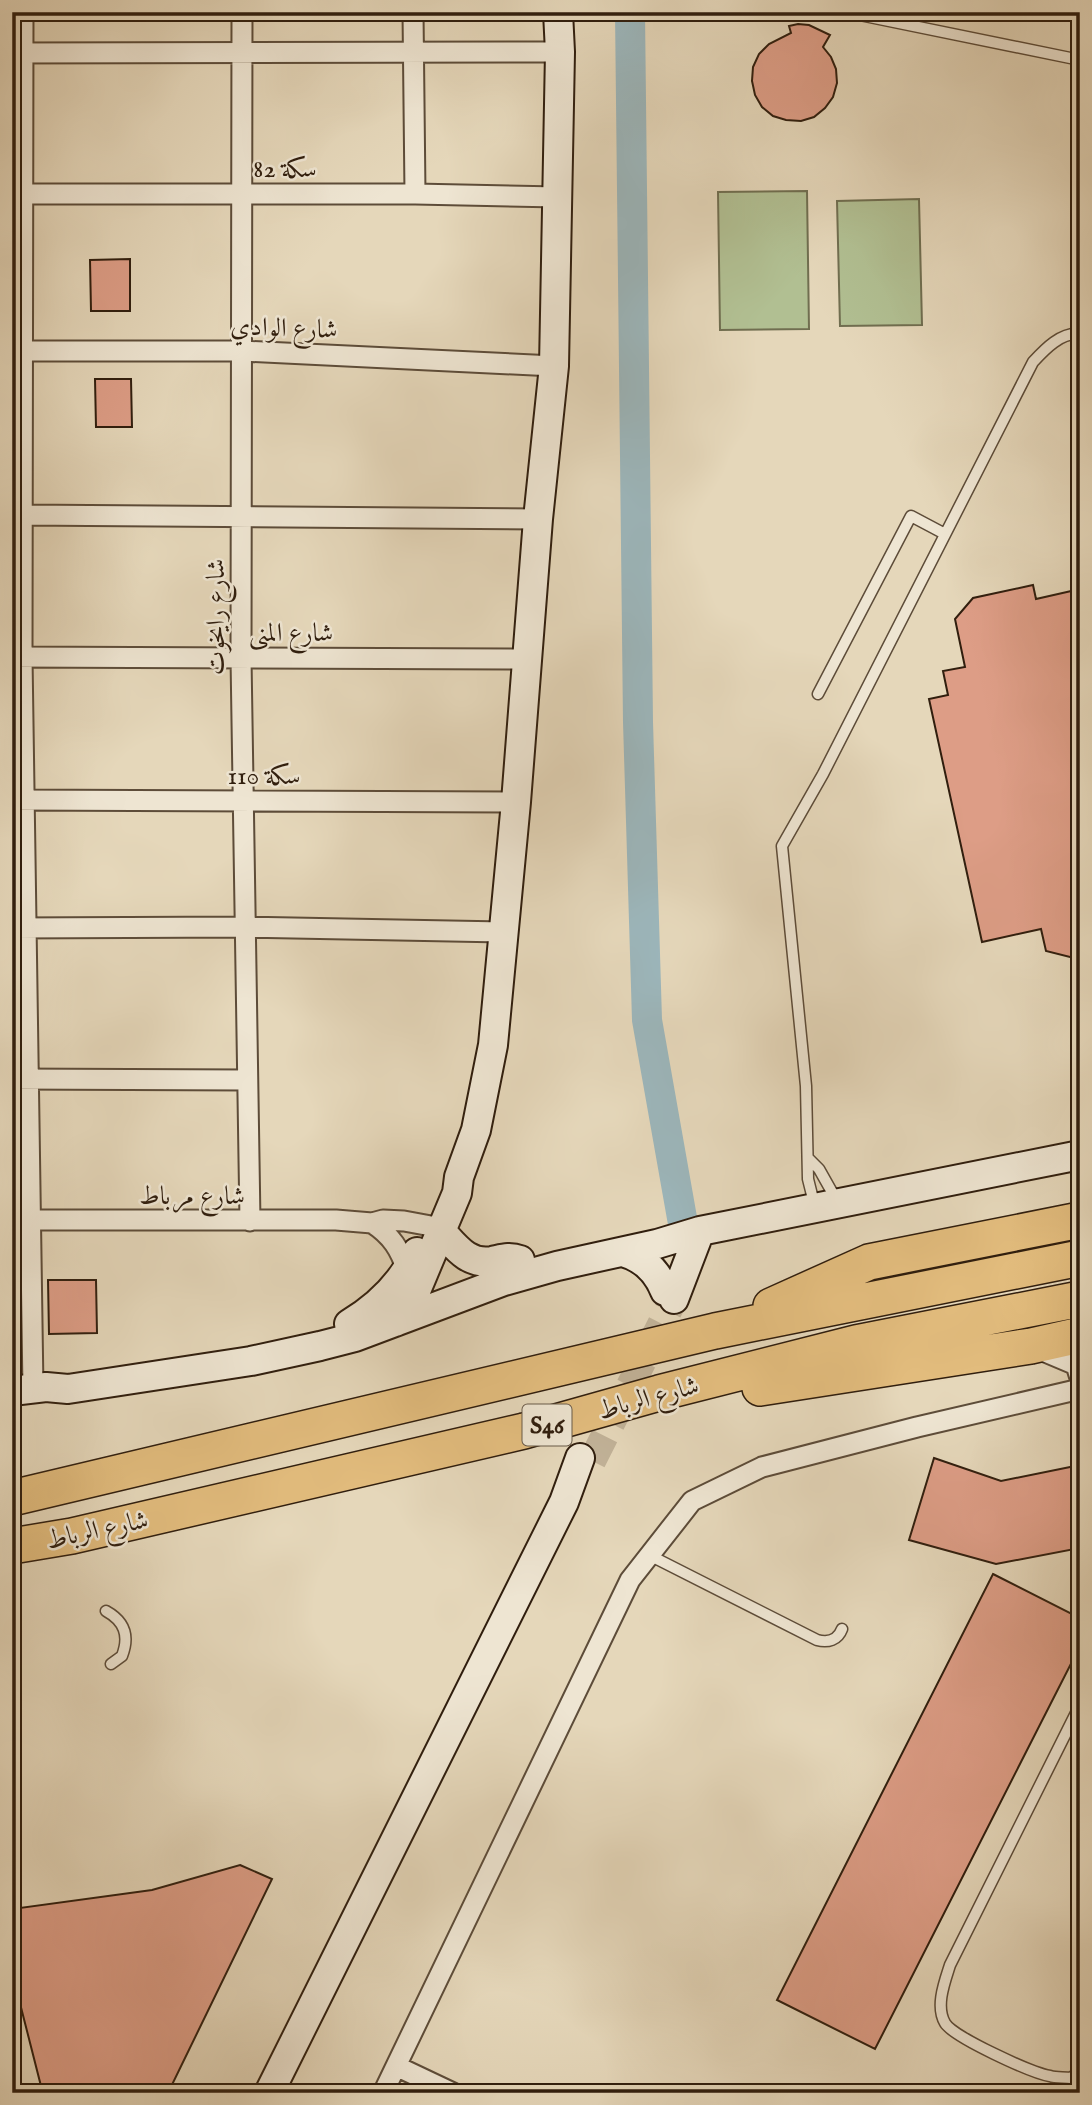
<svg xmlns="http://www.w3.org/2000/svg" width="1092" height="2105" font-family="'IM FELL English',Amiri,serif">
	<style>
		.green { fill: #b1bf92; stroke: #706e50; stroke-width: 2 }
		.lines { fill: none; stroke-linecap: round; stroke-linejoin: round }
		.river { stroke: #9cb6bb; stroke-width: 30 }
		.building { fill: #dd9d86; stroke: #301e0e; stroke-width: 2 }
		.secondary-tunnel { stroke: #c1b298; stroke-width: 28; stroke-dasharray: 28 14; stroke-linecap: butt }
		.lane-casing { stroke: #5d4c39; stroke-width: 13 }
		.street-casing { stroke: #5d4c39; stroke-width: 23 }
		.secondary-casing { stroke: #301e0e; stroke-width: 32 }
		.highway-casing { stroke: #301e0e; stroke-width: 38 }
		.lane { stroke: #eee5d2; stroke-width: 10 }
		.street { stroke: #eee5d2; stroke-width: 19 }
		.secondary { stroke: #eee5d2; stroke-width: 28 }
		.highway { stroke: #e2bc7d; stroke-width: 35 }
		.labels { text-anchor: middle; stroke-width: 5; stroke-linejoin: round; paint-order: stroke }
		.shield { fill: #eee5d2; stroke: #695a49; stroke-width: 2 }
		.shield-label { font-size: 24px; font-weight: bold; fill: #301e0e }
		.street-label { font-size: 26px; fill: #301e0e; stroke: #eee5d2 }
	</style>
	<rect width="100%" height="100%" fill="#e5d7ba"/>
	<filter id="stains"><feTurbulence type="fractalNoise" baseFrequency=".00286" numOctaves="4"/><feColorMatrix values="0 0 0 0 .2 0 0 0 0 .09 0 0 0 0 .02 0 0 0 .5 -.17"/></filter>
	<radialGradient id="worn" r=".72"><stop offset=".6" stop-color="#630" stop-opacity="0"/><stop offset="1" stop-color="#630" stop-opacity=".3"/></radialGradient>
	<path class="green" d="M807,191L809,329L720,330L718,192Z
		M919,199L922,325L840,326L837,201Z"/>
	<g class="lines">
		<path class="river" d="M630,12L638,722L647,1020L685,1235"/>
	</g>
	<path class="building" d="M798,24L809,25L830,35L823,47L831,57L836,69L837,83L833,97L825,108L814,117L801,121L786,120L773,116L762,107L755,95L752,81L753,67L759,54L769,44L791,33L789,26Z
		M130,259V311H91L90,260Z
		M95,379H131L132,427H96Z
		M1033,585L1036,599L1080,589V955L1070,957L1046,951L1041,929L982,942L929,699L948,695L943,671L965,667L955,619L973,598Z
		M48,1280H96L97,1333L49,1334Z
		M934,1458L1001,1481L1080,1465V1548L996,1564L909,1540Z
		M993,1574L1080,1618V1646L875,2049L777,2000Z
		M240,1865L272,1879L168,2093H45L41,2086L12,1972V1909L152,1890Z"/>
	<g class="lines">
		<path class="secondary-tunnel" d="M592,1461L674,1299"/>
		<g class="lane-casing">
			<path id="lane" d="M845,12L1080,60
				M818,694L911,516L945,534
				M808,1158L819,1169L837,1201
				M815,1207L808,1179L806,1086L782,846L823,774L1033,362C1045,349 1061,332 1080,334
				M649,1555L817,1640C828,1643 838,1640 842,1629
				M106,1611C124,1621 130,1635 122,1656L111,1664
				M1080,1705L950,1965C945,1981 935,2006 945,2023C953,2037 1032,2073 1050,2076C1056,2078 1064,2077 1071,2078L1080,2071
				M12,2089L14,2093"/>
		</g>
		<g class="street-casing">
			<path id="street" d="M23,12L22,657L33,1389
				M242,12L241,658L250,1221
				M413,12L415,194
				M13,53L560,52
				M13,194H415L558,197
				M12,351H242L554,366
				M22,515L538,519
				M12,657L527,659
				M13,800L516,802
				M12,928L245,927L503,932
				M12,1079L246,1080
				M12,1220H336L372,1223L383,1220L404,1221L431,1226L441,1231
				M372,1223C391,1235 401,1250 407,1272
				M1038,1349L1076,1365L1080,1378
				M396,2066L453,2093
				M383,2093L630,1580L692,1501L762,1467L917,1427L1080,1389"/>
		</g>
		<g class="secondary-casing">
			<path id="secondary" d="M441,1231C456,1247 468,1265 492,1261C502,1259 509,1256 520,1260
				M623,1252C644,1258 657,1271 665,1291
				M674,1299L700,1231
				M395,1322L413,1298L457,1193L459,1177L476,1130L493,1045L516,802L538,519L554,366L560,52L558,12
				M349,1324C379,1306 402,1283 417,1252
				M12,1391L46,1387L68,1389L251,1361L320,1346L355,1337L504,1281L557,1266L657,1244L700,1231L1080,1155
				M269,2093L564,1502L580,1458"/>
		</g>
		<g class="highway-casing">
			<path id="highway" d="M771,1306L869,1262L1080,1220
				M760,1388L1031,1346L1080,1335
				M12,1498L715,1331L1080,1258
				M12,1546L72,1536L524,1431L659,1393L856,1343L1080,1299"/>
		</g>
		<use href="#lane" class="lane"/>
		<use href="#street" class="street"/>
		<use href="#secondary" class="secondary"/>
		<use href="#highway" class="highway"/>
	</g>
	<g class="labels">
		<rect class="shield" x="522.5" y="1404.5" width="49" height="41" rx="5"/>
		<g class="shield-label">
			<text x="547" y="1433">S46</text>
		</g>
		<g class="street-label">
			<text x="285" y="177">سكة 82</text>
			<text transform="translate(284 327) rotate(2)" y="9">شارع الوادي</text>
			<text transform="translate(215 617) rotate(-90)" y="9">شارع رايخوت</text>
			<text x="291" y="641">شارع المنى</text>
			<text x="264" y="784">سكة 110</text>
			<text x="192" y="1204">شارع مرباط</text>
			<text transform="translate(648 1397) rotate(-15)" y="9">شارع الرباط</text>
			<text transform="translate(97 1529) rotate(-12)" y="9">شارع الرباط</text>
		</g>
	</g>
	<rect width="1092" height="2105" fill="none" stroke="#e5d7ba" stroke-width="42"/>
	<rect x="14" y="14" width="1064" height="2077" fill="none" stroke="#301e0e" stroke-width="3.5"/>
	<rect x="21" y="21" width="1050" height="2063" fill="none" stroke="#301e0e" stroke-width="2"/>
	<rect width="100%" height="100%" filter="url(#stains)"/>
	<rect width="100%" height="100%" fill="url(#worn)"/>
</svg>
